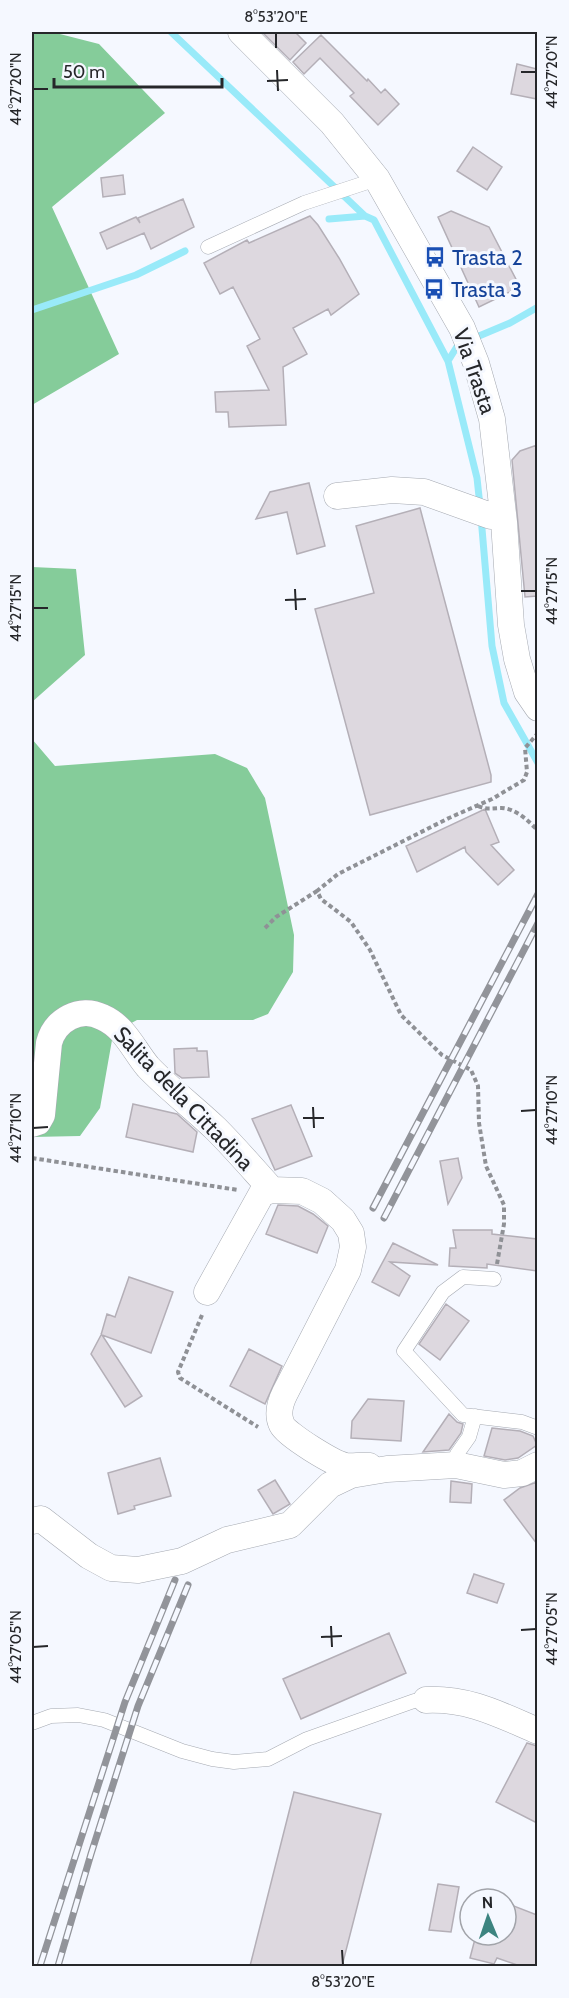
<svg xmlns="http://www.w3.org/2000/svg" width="569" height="1998" font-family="Cabin,sans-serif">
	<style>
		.forest { fill: #85cc9a }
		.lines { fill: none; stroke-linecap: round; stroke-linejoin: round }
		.stream { stroke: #99eaf9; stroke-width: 7 }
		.building { fill: #ddd8df; stroke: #b4afb7; stroke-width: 1.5 }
		.service-casing { stroke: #a5a9b1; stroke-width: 15 }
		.minor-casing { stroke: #a5a9b1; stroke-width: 27 }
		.path { stroke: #8f9196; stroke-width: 4; stroke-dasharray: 4.5 3; stroke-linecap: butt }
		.service { stroke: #fff; stroke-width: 14 }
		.minor { stroke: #fff; stroke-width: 26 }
		.rail-casing { stroke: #92949a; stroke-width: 7 }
		.rail { stroke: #f5f8ff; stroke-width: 4.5; stroke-dasharray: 14; stroke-linecap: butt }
		.ticks { fill: none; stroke: #26272a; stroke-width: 2 }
		.labels { text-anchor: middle; stroke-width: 6; stroke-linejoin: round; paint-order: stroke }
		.transit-label { font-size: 22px; fill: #164399; stroke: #f5f8ff; text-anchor: start }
		.street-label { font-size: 22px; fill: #26272a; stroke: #f5f8ff }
		.neatline { fill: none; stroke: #26272a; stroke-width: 2 }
		.ticks-label { font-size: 15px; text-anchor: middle; fill: #26272a }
	</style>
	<rect width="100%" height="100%" fill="#f5f8ff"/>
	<path class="forest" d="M32,32H52L99,44L165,113L52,207L119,354L32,405Z
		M32,567L76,569L85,655L32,702Z
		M32,739L55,766L215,754L247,768L265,798L294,935L293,972L268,1014L253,1020H137L124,1027L112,1040L100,1108L80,1136L32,1137Z"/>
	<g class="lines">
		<path class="stream" d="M171,32L365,216L374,220L448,361L477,478L480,506
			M329,219L365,216
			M32,310L136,275L185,251
			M479,336L510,323L538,307
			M448,361L458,345
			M481,517L492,646L504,703L538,763"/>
	</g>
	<path class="building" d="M262,32H295L306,43L290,60Z
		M321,35L367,81L368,79L381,93L385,89L399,104L378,125L350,96L354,93L320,58L304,74L293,62Z
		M517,64L537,69V99L511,94Z
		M473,147L502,167L487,190L457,171Z
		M123,175L125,194L103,197L101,178Z
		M183,199L194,227L151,249L144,233L107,249L100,233L136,217L140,223L138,218Z
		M451,211L489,227L520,287L479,307L438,217Z
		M310,216L318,225L339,258L359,294L331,315L328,309L293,328L307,354L283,367L286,425L229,427L228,412H216L215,392L269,390L247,346L260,339L233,287L220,294L204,263L247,240L249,243Z
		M537,445V596L525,597L512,460L520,451Z
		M309,483L325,546L297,554L287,512L256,519L270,492Z
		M420,508L491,775V782L370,815L315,609L374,593L356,526Z
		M485,809L499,842L491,845L514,870L498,885L466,852L465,847L417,872L406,846Z
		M197,1048V1051H207L209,1077L182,1078L175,1073L174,1049Z
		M133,1104L177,1114L197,1132L193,1152L126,1137Z
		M291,1105L312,1156L275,1170L252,1119Z
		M458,1158L462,1178L448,1204L440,1161Z
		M278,1205L298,1206L313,1214L328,1226L317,1253L266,1234Z
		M453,1230H492V1234L537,1239V1271L487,1264V1268L449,1266L450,1248H456Z
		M393,1243L438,1265L390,1262L410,1276L399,1296L372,1282Z
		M129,1277L173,1292L151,1353L102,1335L142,1396L125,1407L91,1354L101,1335L107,1314L115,1317Z
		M446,1304L469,1321L440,1360L419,1344Z
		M249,1349L282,1366L265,1404L230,1386Z
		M368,1399L404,1401L401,1441L351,1438L352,1421Z
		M449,1414L457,1422L463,1424L461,1433L449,1450L423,1452Z
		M492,1428L520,1431L533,1436L537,1445L518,1458L505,1460L484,1456Z
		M160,1458L171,1496L134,1506L135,1509L118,1514L108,1473Z
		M275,1480L290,1504L273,1514L258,1490Z
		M451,1481L472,1484L471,1503L450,1502Z
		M537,1482V1544L504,1500L520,1488Z
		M474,1574L504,1584L497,1603L467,1593Z
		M389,1633L406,1673L301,1719L283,1679Z
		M527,1743L537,1746V1823L496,1802Z
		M294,1792L381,1814L342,1966H250Z
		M438,1884L459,1887L451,1932L429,1930Z
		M506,1903L537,1915V1966H520L497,1958L494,1964L470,1958L476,1935H506Z"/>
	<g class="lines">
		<g class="service-casing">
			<path id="service" d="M208,247L304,203L377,179
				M494,1279L463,1277L443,1292L404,1351L463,1415L522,1422L538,1428
				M456,1465L457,1454L469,1437L475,1416
				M32,1723L51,1716L78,1715L104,1720L182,1751L212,1759L234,1762L268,1759L307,1739L414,1701L426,1700"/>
		</g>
		<g class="minor-casing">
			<path id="minor" d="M241,32L332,123L377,179L462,328L476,363L492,419L504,522L511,625L517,659L527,692L538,708
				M337,496L392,490L424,492L491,516
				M32,1124L38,1122L42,1115L49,1043C55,1020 80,1006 102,1017C125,1027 133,1049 148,1067C169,1089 194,1108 216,1129C235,1148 253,1169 272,1190
				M207,1292L262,1193L272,1190L302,1191L322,1201L343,1220L351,1233L353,1247L348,1270L285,1393C280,1403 277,1415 282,1425C287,1435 334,1464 346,1466C353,1467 361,1465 369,1466
				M32,1521L41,1519L89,1556L111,1568L138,1570L182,1561L227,1540L290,1525L330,1485L351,1475L387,1469L456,1465L504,1475L522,1473L538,1465
				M426,1700C469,1698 500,1715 538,1731"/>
		</g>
		<path class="path" d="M478,806C486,810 493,808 501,808C515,808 529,821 538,831
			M265,928L276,917L317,891
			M32,1158L238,1190
			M497,1264L504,1224V1205L486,1166L479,1123L478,1086L471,1070L442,1055L401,1015L370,950L351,922L321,899L317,891L338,874L449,818L492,799L524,780L527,772L525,748L538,733
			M202,1315L178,1372L180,1378L258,1427"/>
		<use href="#service" class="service"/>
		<use href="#minor" class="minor"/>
		<g class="rail-casing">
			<path id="rail" d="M373,1208L538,894
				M384,1218L538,923
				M40,1966L125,1702L175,1580
				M58,1966L91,1854L138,1706L188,1585"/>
		</g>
		<use href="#rail" class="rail"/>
	</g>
	<path class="ticks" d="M276,33V48M277,70L278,91M521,72H536M267,81L288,80M33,89H48M295,589L296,610M521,591H536M285,600L306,599M33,608H48M313,1107L314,1128M521,1111L536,1110M303,1118H324M33,1128L48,1127M331,1626L332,1647M521,1630L536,1629M321,1637L342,1636M33,1647L48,1646M342,1950L343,1965"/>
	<defs>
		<g id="bus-bare" transform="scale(1.62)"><path d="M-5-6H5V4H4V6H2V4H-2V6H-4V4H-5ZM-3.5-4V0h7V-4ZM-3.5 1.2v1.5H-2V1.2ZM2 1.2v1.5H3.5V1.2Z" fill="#1a4fb4" stroke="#f5f8ff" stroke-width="2.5" paint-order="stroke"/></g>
	</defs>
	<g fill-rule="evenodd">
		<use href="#bus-bare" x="435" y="257"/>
		<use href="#bus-bare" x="434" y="289"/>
	</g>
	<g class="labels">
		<g class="transit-label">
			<text x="452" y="265">Trasta 2</text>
			<text x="451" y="297">Trasta 3</text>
		</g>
		<g class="street-label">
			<text transform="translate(475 371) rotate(71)" y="8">Via Trasta</text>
			<text transform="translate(184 1098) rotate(46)" y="8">Salita della Cittadina</text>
		</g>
	</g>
	<rect width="569" height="1998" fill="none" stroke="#f5f8ff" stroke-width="66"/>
	<g transform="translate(488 1917) rotate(358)"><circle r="28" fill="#f5f8ff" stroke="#a2a4aa" stroke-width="1.5"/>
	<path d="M0-4.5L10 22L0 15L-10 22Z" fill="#3d8480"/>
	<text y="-9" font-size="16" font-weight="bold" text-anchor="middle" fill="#26272a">N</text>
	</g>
	<path d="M54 78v9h168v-9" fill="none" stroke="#26272a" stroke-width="3"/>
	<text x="63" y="78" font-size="18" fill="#26272a" stroke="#f5f8ff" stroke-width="4.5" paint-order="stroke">50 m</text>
	<rect x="33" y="33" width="503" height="1932" class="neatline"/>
	<g class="ticks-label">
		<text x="276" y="22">8°53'20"E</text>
		<text transform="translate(552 72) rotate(-90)" y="5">44°27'20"N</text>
		<text transform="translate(16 89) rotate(-90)" y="5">44°27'20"N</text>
		<text transform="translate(552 591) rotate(-90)" y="5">44°27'15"N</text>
		<text transform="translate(16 608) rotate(-90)" y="5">44°27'15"N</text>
		<text transform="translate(552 1110) rotate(-90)" y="5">44°27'10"N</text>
		<text transform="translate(16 1128) rotate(-90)" y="5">44°27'10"N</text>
		<text transform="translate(552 1629) rotate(-90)" y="5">44°27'05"N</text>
		<text transform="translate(16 1647) rotate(-90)" y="5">44°27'05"N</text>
		<text x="343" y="1987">8°53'20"E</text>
	</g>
</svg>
